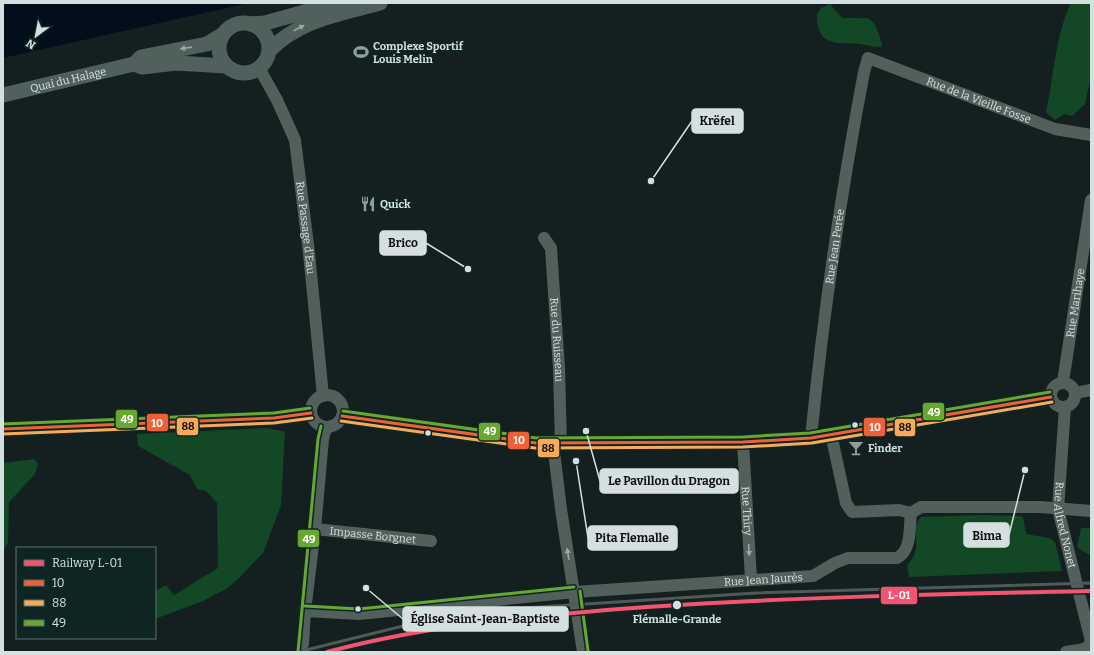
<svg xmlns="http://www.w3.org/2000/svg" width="1094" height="655" font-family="Bitter,serif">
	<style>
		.green { fill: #124825 }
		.water { fill: #020f1b }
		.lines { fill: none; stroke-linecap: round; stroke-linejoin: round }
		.minor { stroke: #52605c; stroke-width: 12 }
		.major { stroke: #50605c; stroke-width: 15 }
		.rail { stroke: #4f5957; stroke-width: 3 }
		.bus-1-casing { stroke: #0f2524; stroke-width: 6 }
		.bus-2-casing { stroke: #0f2524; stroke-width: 6 }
		.bus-3-casing { stroke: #0f2524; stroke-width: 6 }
		.bus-1 { stroke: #ef6038; stroke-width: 3 }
		.bus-2 { stroke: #f7ab59; stroke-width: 3 }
		.bus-3 { stroke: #69a82f; stroke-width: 3 }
		.rail-1-casing { stroke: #0f2524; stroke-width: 7 }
		.rail-1 { stroke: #f65372; stroke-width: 4 }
		.oneway { fill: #98a6a4 }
		.oneway2 { fill: #99a6a4 }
		.bus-dot { fill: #d3e0df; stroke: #0f2524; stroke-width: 1.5 }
		.labels { text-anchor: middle; stroke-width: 3; stroke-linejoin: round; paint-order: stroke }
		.poi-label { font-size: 11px; font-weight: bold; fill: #d3e0df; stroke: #0f2524; text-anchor: start }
		.street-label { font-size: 11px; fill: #d3e0df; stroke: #0f2524 }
		.stop-label { font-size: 11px; font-weight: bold; fill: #d3e0df; stroke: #0f2524 }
		.leader { fill: none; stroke: #d3e0df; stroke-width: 1.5 }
		.callout-dot { fill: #d3e0df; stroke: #0f2524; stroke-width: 1.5 }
		.callout { fill: #d3e0df; stroke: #d3e0df; stroke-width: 1.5 }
		.callout-label { font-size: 12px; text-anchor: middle; font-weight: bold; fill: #111 }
		.line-badge { stroke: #0f2524; stroke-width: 1.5 }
		.badge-label { font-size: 11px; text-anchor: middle; font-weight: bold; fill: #fff }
		.pale-badge-label { font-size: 11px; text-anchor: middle; font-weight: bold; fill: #111 }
	</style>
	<rect width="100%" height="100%" fill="#142020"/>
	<path class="green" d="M1071,3H1091V76L1085,104L1072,116L1064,114L1055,120L1046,112C1054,76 1055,37 1071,3Z
		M830,4L842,18C872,19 872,12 882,44L881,47C873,47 867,45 859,44C835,43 816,46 817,14L821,8Z
		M267,428L285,432L281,505L263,553L237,580L226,589L203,601L155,619V591L166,585L174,595L218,568L217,503L206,491L197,489L190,475L138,446L137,434Z
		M34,459L38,464L35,474L9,502L8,543L3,551V463Z
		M982,515L1020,516L1023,517L1026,534L1049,538L1055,542L1062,571L909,577L907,565C926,547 908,531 921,517Z
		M1081,528H1091V556L1077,547Z"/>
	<path class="water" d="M3,3H249L3,58Z"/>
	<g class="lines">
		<g class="minor">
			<path id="s1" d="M259,68L277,100L295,140L309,253L323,396"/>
			<path id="s2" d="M544,238L551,248L559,368L561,444"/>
			<path id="s3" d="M1063,382L1091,200"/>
			<circle cx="1063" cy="395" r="12"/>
			<path d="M1075,393L1091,390"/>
			<circle cx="327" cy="411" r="16"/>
			<path id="s4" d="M1065,407L1058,509L1091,641"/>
			<path d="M342,416L426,429L536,443L743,442L811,438L1051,397"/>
			<path d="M3,429L274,418L311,413"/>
			<path d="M831,434L846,503L852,512L899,510L911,513"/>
			<path id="s5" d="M811,438C823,315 841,193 864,72L868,58L1055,129L1091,135"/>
			<path id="s6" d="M743,442L751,579"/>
			<path d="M553,444L561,509L583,652"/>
			<path id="s7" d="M315,529L431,541"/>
			<path id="s8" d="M305,611L359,614L575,592L813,576L835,563L848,558H897C912,550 909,528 911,513L921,507H1040L1091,511"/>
			<path d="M303,644L305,611L315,529L323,439L326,427"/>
			<path d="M1066,652L1085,649L1091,643"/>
		</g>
		<g class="major">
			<circle cx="244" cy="48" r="25"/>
			<path d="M251,24L265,23L337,3"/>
			<path d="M269,51C298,20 340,14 380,3"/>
			<path d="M134,64L142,67L176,63L226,66"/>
			<path id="s9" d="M3,95L134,64L141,57L207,44L222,35"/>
		</g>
		<path class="rail" d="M298,652L407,625L524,608L756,593L1091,583"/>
		<g class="bus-1-casing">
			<path id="bus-1" d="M342,416L536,443L743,442L811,438L1051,397
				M3,429L274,418L311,413"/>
		</g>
		<g class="bus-2-casing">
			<path id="bus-2" d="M341,421L535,448L743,447L812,443L1052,402
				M3,434L274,423L312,418"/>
		</g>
		<g class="bus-3-casing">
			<path id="bus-3" d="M343,411L536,438L743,437L810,433L1050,392
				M3,424L274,413L310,408
				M580,591L588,651
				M305,606L359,609L574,587
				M298,652L318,439L321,426"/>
		</g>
		<use href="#bus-1" class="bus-1"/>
		<use href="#bus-2" class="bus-2"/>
		<use href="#bus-3" class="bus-3"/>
		<g class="rail-1-casing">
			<path id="rail-1" d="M327,652C432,624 539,615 647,607C795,597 943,594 1091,591"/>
		</g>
		<use href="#rail-1" class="rail-1"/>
	</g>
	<defs><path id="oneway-solid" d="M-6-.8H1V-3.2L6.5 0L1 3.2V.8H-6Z"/></defs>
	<g class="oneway">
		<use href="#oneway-solid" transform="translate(299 28) rotate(-28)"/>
		<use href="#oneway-solid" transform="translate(186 48) rotate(172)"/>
	</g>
	<g class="oneway2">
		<use href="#oneway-solid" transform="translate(749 550) rotate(87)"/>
		<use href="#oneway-solid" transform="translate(568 554) rotate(-100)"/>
	</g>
	<defs>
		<g id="stadium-bare" transform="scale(1.2)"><path d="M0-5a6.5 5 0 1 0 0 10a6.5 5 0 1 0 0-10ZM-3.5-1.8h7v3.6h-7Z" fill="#909d9c" stroke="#0f2524" stroke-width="2.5" paint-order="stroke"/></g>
		<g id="restaurant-bare" transform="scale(1.2)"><path d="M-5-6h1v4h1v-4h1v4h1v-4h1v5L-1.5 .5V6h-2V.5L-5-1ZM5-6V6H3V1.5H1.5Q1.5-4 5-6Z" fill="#909d9c" stroke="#0f2524" stroke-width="2.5" paint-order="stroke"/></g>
		<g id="bar-bare" transform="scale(1.2)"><path d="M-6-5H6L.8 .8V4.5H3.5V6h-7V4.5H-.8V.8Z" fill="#909d9c" stroke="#0f2524" stroke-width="2.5" paint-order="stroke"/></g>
	</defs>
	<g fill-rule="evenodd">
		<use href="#stadium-bare" x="361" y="52"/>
		<use href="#restaurant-bare" x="368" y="204"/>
		<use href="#bar-bare" x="856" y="448"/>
	</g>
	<g class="bus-dot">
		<circle cx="855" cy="425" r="3.5"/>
		<circle cx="428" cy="433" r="3.5"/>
		<circle cx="677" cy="605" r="5"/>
		<circle cx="358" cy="609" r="3.5"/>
	</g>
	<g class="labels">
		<g class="poi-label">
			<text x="373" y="50">Complexe Sportif<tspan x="373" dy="13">Louis Melin</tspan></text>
			<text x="380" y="208">Quick</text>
			<text x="868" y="452">Finder</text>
		</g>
		<g class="street-label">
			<text dy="4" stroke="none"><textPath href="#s9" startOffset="67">Quai du Halage</textPath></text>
			<text dy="4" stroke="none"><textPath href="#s5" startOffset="503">Rue de la Vieille Fosse</textPath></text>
			<text dy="4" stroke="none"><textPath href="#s1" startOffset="169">Rue Passage d'Eau</textPath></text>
			<text dy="4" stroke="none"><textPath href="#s5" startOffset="193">Rue Jean Perée</textPath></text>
			<text dy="4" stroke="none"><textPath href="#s3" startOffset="80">Rue Marihaye</textPath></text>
			<text dy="4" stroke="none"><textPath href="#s2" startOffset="104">Rue du Ruisseau</textPath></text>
			<text dy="4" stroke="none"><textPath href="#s6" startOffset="69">Rue Thiry</textPath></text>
			<text dy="4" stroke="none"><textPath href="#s4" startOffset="119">Rue Alfred Nonet</textPath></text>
			<text dy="4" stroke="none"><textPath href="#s7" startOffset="58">Impasse Borgnet</textPath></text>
			<text dy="4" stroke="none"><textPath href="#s8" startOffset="460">Rue Jean Jaurès</textPath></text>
		</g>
		<g class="stop-label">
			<text x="677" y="623">Flémalle-Grande</text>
		</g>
	</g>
	<path class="leader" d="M651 181L692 121M468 269L426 243M586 431L600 481M1025 470L1009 535M576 461L588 538M366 588L403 619"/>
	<g class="callout-dot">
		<circle cx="651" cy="181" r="4"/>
		<circle cx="468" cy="269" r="4"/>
		<circle cx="586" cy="431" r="4"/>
		<circle cx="1025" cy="470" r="4"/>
		<circle cx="576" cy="461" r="4"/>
		<circle cx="366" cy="588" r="4"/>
	</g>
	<g class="callout">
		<rect x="692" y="109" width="51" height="24" rx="4"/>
		<rect x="380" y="231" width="46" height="24" rx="4"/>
		<rect x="600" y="469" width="138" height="24" rx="4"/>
		<rect x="964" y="523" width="45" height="24" rx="4"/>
		<rect x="588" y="526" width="89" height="24" rx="4"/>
		<rect x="403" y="607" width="165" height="24" rx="4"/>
	</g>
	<g class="callout-label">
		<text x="717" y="125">Krëfel</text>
		<text x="403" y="247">Brico</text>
		<text x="669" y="485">Le Pavillon du Dragon</text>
		<text x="987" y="540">Bima</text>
		<text x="632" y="542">Pita Flemalle</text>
		<text x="485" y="623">Église Saint-Jean-Baptiste</text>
	</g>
	<g class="line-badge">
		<rect x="922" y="402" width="23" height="19" rx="4" fill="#69a82f"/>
		<rect x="115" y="409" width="23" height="20" rx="4" fill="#69a82f"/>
		<rect x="146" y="413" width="23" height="19" rx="4" fill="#ef6038"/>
		<rect x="176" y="417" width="23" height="19" rx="4" fill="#f7ab59"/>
		<rect x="863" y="417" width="23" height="20" rx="4" fill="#ef6038"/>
		<rect x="894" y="418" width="22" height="19" rx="4" fill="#f7ab59"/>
		<rect x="478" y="422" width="23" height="19" rx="4" fill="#69a82f"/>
		<rect x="507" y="431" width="23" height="19" rx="4" fill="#ef6038"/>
		<rect x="537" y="438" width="23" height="20" rx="4" fill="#f7ab59"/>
		<rect x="297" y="529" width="23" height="19" rx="4" fill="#69a82f"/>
		<rect x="880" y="586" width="38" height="19" rx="4" fill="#f65372"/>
	</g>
	<g class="badge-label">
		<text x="934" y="416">49</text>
		<text x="127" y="423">49</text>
		<text x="157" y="427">10</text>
		<text x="875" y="431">10</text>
		<text x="490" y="435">49</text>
		<text x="519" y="444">10</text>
		<text x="309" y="543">49</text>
		<text x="899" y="599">L-01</text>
	</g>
	<g class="pale-badge-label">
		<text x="188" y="430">88</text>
		<text x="905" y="431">88</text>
		<text x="548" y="452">88</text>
	</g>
	<rect width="1094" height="655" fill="none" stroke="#d3e0df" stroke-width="8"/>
	<rect x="16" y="547" width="140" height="92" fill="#0f2524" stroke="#5d706f"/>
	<rect x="24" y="560" width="20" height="6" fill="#f65372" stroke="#5d706f"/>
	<text x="52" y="567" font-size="12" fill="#d3e0df">Railway L-01</text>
	<rect x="24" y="580" width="20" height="6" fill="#ef6038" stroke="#5d706f"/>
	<text x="52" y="587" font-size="12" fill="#d3e0df">10</text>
	<rect x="24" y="600" width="20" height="6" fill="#f7ab59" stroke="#5d706f"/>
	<text x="52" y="607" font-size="12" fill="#d3e0df">88</text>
	<rect x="24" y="620" width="20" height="6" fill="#69a82f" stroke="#5d706f"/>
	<text x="52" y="627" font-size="12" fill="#d3e0df">49</text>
	<g transform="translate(36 36) rotate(212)" stroke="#0f2524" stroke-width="3" paint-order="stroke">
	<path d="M0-3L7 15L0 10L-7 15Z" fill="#d3e0df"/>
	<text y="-6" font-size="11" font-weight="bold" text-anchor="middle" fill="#d3e0df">N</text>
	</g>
</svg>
